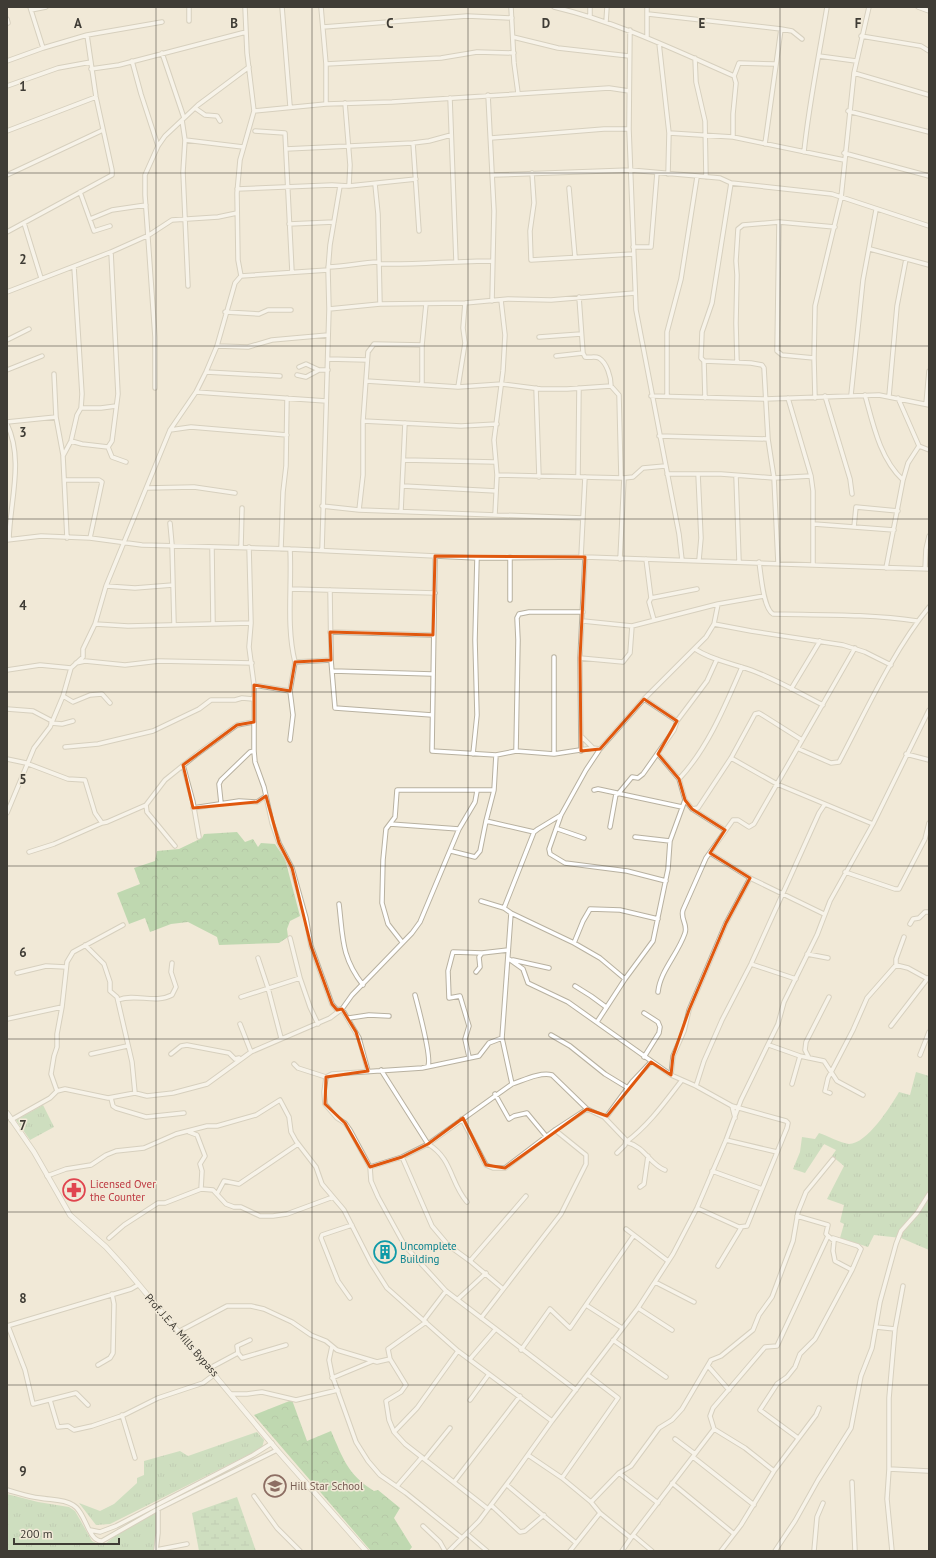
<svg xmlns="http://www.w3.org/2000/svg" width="936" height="1558" font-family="'PT Sans',sans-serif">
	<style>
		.grass { fill: url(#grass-tufts) }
		.forest { fill: url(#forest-crowns) }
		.wetland { fill: url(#wetland-marsh) }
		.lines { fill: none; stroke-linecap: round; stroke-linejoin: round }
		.minor-casing { stroke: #b8b1a0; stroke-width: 5.5 }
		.tertiary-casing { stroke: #b8b1a0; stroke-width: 6 }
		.minor { stroke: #fff; stroke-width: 3.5 }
		.tertiary { stroke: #fff; stroke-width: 4.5 }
		.marked { fill: none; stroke: #e0580e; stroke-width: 3; stroke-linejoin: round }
		.grid { fill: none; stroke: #3f3c35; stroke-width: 1; stroke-opacity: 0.55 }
		.labels { text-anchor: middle; stroke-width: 3; stroke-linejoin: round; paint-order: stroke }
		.health-label { font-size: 11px; fill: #be3a42; stroke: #f1e9d7; text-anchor: start }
		.culture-label { font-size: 11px; fill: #0d838f; stroke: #f1e9d7; text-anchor: start }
		.street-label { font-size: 11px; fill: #3f3c35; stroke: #f1e9d7 }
		.education-label { font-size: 11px; fill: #785e54; stroke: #f1e9d7; text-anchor: start }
		.grid-label { font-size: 13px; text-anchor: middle; font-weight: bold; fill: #3f3c35; stroke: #f1e9d7; stroke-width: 3; stroke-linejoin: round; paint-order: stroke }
	</style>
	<defs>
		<pattern id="grass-tufts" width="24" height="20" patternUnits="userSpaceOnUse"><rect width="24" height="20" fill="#a5d0a3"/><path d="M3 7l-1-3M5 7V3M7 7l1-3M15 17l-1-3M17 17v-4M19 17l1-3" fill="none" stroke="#88aa86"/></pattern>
		<pattern id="forest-crowns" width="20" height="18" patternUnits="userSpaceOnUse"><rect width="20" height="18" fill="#84c482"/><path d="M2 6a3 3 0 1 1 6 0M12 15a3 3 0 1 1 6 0" fill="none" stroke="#6da06b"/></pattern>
		<pattern id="wetland-marsh" width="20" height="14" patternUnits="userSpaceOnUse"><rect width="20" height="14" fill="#a5d0a3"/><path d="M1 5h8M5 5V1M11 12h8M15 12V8" fill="none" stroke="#88aa86"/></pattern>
	</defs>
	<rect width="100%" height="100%" fill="#f1e9d7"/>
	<path class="grass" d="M916,1072L929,1076V1250L901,1238L874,1235L868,1247L840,1238L844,1224L840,1222L844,1205L827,1199L844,1166L832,1156L836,1150L824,1144L805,1173L793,1169L800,1152L802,1137L815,1139L819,1133C828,1136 840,1143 849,1144C867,1144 891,1106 899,1092L910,1095Z
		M43,1105L54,1127L30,1140L16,1120Z
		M257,1432L264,1440L262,1448L110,1524L96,1525L79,1503L100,1511L114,1504L137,1483V1478L144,1475V1461L180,1451L188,1456Z
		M7,1494L38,1502L69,1507L75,1511L92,1541L98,1544L106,1543L123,1530L157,1512V1531L154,1551H7Z"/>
	<path class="forest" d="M237,832L245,842L253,839L258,847L261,843L275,844L285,859L300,916L290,921L287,929L288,937L279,943L219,945L217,937L188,922L171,924L150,932L145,918L129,924L117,893L140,884L134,868L155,861L157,851L179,849L202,838L204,834Z
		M292,1400L307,1441L331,1431C343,1458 347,1474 374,1491L378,1490L400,1508L394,1518L412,1547L409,1551H371L254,1415Z"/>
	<path class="wetland" d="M237,1497L256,1551H199L192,1513Z"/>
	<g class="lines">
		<g class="minor-casing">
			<path id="minor" d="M30,7L43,48
				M189,7V21
				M282,7L290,106
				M321,7L326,64V104
				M511,7L514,63L518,93
				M554,7C617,22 675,50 734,76
				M918,7L929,11
				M31,10L46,7
				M648,14L781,29L792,31L802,39
				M590,17V7
				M7,19L8,23
				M606,22L607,7
				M323,27L467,16L512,18
				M630,30L629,129L636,310L679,534L682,560
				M861,36L921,46L929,51
				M513,37L558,48L629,56
				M647,38V7
				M659,43L669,133L668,174
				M162,53L184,118
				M819,56L856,61
				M695,58L696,82L705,121L706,177
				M7,61L43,48L87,35L162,22
				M132,61L141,94L158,146
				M326,64L441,58L477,52L514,53
				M91,69L119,65L246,32
				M854,73L929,95
				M7,86L58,68L91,62
				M488,95L494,211L492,301
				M450,98L456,261
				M345,103L350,165L349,186
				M195,108L205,115L217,116L220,121
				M254,111L326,104L392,102L609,88L629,91
				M848,111L929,132
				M182,120L185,140
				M7,131L96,97
				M255,131L285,133L292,272
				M669,133L733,137L844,160
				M733,137V114L736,83L734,76L739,63L775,64
				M491,138L604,129H629
				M413,143L419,231
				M765,144L781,29
				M286,149L413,143L429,141L451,135
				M804,152C809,103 819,56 827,7
				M844,153L929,176
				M532,173L534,203L530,231L531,260L633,254
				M7,175L103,130
				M493,175L630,170L720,178L731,183L832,194L929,226
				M731,183L712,303L702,332L701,358L704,361L751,363L762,365L764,368L768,439L774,478L778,563
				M375,184L378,214L380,304
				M569,188L575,257
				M237,189L332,185L349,186L416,179
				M80,192L94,231L110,226
				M90,219L112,210L146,205
				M779,222L777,351L782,355L814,358L815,398
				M24,223L41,278
				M289,224L334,222
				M7,232L112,175V170L96,97L87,35
				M633,247H651L657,173
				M870,249L929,265
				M379,264C417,265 454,261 492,261
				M328,267C346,266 361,263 378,262
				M241,276L238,260L237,193L240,160L254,111L247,53L245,7
				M188,286L183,172L185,140L243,147
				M7,292L111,252L149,235L172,220L218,217L237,213
				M579,297L583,353L585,357C590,358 595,356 599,358C607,363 611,377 611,386
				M329,309L380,304L465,303L508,299L551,300L635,293
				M225,312L259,314L268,310H291
				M539,337L581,334
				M7,340L29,329
				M217,346L248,347L272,340L328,335
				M556,356L583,353
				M814,358L815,306L841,198L854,73L869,7
				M328,359L367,360
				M704,361L705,398
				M737,362L736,323L737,275L736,261L738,229L743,225L779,222L835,227
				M299,367L306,364L319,370H328
				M7,370L42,356
				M206,372L280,376
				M54,374L56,417L63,455
				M297,375L306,377L319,370
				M366,381L458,387L502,384L541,389H567L611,386L619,395L621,478
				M422,383V345L426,304
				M458,387L465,343L463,328L465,303
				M155,388V337L145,195V175L158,146L165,136L198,105L249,67
				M536,388L539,477
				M196,392L326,401
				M851,395L863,280L876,210
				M865,395C873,424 880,459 903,480L886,568
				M651,396L765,399L879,395L929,405
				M667,396V332L681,279L697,177
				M825,396L850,479L852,494
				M889,396L897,306L906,259
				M788,398L811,476L813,491V564
				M898,398L919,446
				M926,404L929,371
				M81,408H101L116,406
				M363,421L461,426L497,424
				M7,422L56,417
				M7,424C24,460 10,501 9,539
				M170,430L191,427L287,435
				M659,436L768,439
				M71,441L82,444L108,447L112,441L118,394L111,252
				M108,447L112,457L126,462
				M404,460L495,462
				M667,474H721L774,478L811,476
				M698,474L701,538L699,560
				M497,475L624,478L633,477L643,468L665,466
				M736,476L739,561
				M578,477L579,388
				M65,480H99L102,482L90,538
				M903,480L908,463L919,446L929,450
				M403,486L496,491
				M147,488L194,487L235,493
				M322,506L359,510L583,518
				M359,510L363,475V421L368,352L374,344L422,345
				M401,511L405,423
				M495,515L497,475L494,440L503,371L505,335L501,300
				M170,523L172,545L174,624
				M814,524L894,530
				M854,527L856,507L898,511
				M67,538L63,456L71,441L77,415L81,408L82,394L74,267
				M7,540L41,536L90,538L142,545L290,549L477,558L585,557L929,569
				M241,547L242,508
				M212,548L213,623
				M281,549L283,492L286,466L287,398
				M290,549C292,586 286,626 295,662
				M322,550L329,309L328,270L330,245L340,186
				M435,556L432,751L496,755L516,751L554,754L593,748L600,749
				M510,557V600
				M581,557L585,477
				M620,559L624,478
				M646,559L651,598L649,602L654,620
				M759,562C761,574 763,608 773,614C821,615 870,614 917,621
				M925,569L926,549L929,536
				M106,586L135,588L173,585
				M291,589L435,593
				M330,590L331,660L335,708L432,715
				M651,598L697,589
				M583,621L632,626L718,604L764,596
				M95,624L128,626L251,623
				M714,624L751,631L843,645L865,652L891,665
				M330,632L433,635
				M695,649C713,661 736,664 756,672C779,681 801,694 823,705
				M580,658L623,662L630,653L632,626
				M76,663L85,661L125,665L159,661L252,663
				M7,670L40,665L71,668
				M333,671L432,674
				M254,685L290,691
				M791,689L820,641
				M63,696L73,702L90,695L102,694L110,703
				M644,699L677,721
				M7,709L33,711L52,721
				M51,723L62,724L73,721
				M582,737L593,748
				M290,740L293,715L290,691L295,662L331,660
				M65,747L98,744L153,731L199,709L211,700H235L242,698L253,699
				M799,749L831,763L839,762C866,711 893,651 929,607
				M254,751L255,762L264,787L272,823L279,843L292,868L306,918L311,946L332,1004L337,1010L342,1009L359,1038L368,1071
				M516,751L518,640L517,618L519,614L529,612H583
				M581,751L580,658L585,557
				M473,754L477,715L475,640L477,558
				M554,754V657
				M658,754L679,779L685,800L692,809L725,830
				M906,754L929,760
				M731,758L777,784L873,824
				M7,759L26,763L68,779L85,780L95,813L102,823L107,822L146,805L165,780L196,755L237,725L253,722
				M183,765L193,802L199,837
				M679,779C708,748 725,706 742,667
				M594,790L598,789L682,807
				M618,794L632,777L638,778L643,774L674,730L677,721L707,681L717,659
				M221,803L219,784L221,780L250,752L254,751V685L249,647L251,623L249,547
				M146,805L147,812L175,846
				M193,808L239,801L257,802L266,796
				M692,809L698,808L731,758L755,714L759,713L764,716L802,740
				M7,813L34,748L50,727L63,696L71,668L83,657V649L95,624L106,586L170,430L196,392L206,372L217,346L235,283L241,276L328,270
				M486,821L534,832
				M390,824L459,829
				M610,827L616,794
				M558,829L584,838
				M635,837L670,841
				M451,851L475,857L480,851L486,821L494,790L496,755
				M29,852L54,844L102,823
				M710,853L750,878L824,914
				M845,872L895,889H899L925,839L929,823
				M666,881L627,871L565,863L550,854L549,849L561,815L586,770L600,749L644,699L706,637L714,624L718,604
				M481,901L504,908L511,913L574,943L600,958L625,979
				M339,904C343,937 341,957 363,985
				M504,908L534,832L538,829L561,815
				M910,924L913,919L919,918L925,912H929
				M290,938L300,978
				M402,942L388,924L382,903L383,860L386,829L395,817L397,790H494
				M574,943L583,921L590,909L620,910L658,919
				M85,945L104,964L110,982V991L117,997L132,1062L135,1093
				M807,954L828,958
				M258,958L268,988L281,1038
				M509,959L523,969L528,983L568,1002L671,1075
				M513,960L549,968
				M751,964L796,979
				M896,965V959L904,937
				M476,972L480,967L479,957L482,953L508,950
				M17,973L46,966L66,967
				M575,986L591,996L606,1007
				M658,992C660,971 678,954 685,933C688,924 680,919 683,910L706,858L733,820H738L749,827L754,824L855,648
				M415,995C418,1007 432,1057 428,1066
				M241,997L300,978L310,1007L318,1024
				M118,1000C135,993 155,1004 172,995L176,987L171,972L172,963
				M644,1013L658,1022L660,1027L659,1033L644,1057
				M349,1018L369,1015L389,1016
				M7,1019L62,1007
				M597,1022L625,979L653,941L668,869L670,841L685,800
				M240,1024L251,1052
				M891,1026L928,978
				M551,1035L570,1046L605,1074L628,1088
				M769,1045L800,1056L824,1061L837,1081L863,1095
				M91,1054L127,1046
				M171,1054L181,1046L187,1045L229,1053L235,1059L239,1058
				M920,1055L929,1032
				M469,1057L465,1039L469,1026L460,996L449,998L448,971L453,952L482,953
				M809,1058L805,1050L806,1042L829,997
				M294,1064L298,1068L326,1077L332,1074L422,1068L479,1056L489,1043L502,1038
				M381,1070L428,1144C453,1159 450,1183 467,1202
				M326,1077L324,1092L325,1104L337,1118L345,1123L350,1130L370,1167L371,1181L378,1197L405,1246L446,1291L576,1390
				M512,1084C524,1080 540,1072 552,1075L587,1109
				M792,1084L800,1056
				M696,1086L704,1061L722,1020L751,964L819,813L825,804
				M57,1091L51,1074L54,1056L57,1047V1034L62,1007L67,962L73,952L123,925
				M830,1093L825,1091L828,1078L853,1030L867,998L896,965L908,968L928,979
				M495,1094L509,1119L514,1116L527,1113L546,1136
				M111,1098L113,1106L116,1108L146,1117L184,1113
				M732,1106L735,1118
				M604,1117L626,1140L625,1145L617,1153
				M462,1119L486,1165L493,1168H505L555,1130L587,1109L604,1117L607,1116L632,1082L651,1062
				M11,1120L50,1098L57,1091L65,1089L108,1098L135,1093L147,1096L173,1093L207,1084L251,1052L330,1018L342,1009L352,995L412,933L420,922L459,829L475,802L477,791
				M189,1132L197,1135L205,1156L200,1164L202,1171L201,1189L213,1190L226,1204L234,1207H241L260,1216H273L287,1214L333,1197
				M726,1140L777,1152
				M626,1142C649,1125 665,1102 682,1080
				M626,1142C646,1147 649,1164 665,1170
				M402,1157L432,1226L448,1245L470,1261
				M370,1167L402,1157L428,1144L512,1084L502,1038L511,913
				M712,1171L762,1189
				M47,1176L66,1169L91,1165L106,1155L116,1151L144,1148L176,1134L207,1126H217L256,1115L280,1100L289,1117L291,1132L296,1141L316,1167L322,1184L344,1210L371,1263L387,1288L458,1351L552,1421
				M640,1187L644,1184L648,1156
				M217,1194L224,1181L239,1184L298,1144
				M697,1208L739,1227L747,1226L787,1128L788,1123L786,1121L732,1106L696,1086L671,1075L673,1056L684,1031L689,1010L726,923L750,878
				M797,1216L828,1225L826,1234L834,1241L833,1251L835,1261L852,1270
				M626,1229L668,1261
				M109,1238L124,1225L158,1203H165L201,1189
				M718,1266L741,1228
				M655,1282L694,1302
				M502,1288L470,1261L526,1196
				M350,1298L338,1281L321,1238L322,1235L352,1225
				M458,1299L486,1273
				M586,1305L622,1328
				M638,1308L672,1330
				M481,1318L561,1214L586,1164V1155L555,1130
				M424,1320L446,1291
				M7,1326L131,1289L138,1285
				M8,1326L25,1370L33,1404L76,1393L88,1405
				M876,1327L895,1329
				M178,1332L227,1306H251L264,1309L292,1322L311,1335L326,1341L337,1350L377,1362L390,1359
				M613,1340L666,1377
				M332,1346L329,1360L332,1375L356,1442L368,1461L380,1475L406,1493L462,1538
				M521,1350L550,1309L570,1328L634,1235
				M458,1351L417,1408L394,1432L405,1444L488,1509
				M238,1353L242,1358L286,1345
				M470,1359L495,1330
				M98,1365L110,1358L113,1353L114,1304L112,1294
				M708,1366L729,1390
				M210,1368L238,1353L237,1346L250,1340
				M332,1378L373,1361
				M232,1394H247L262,1392L296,1400L338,1390
				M50,1400L58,1427L68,1426L74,1430L92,1426L124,1415L158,1398L203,1383L215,1374
				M470,1400L489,1374
				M122,1415L135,1458
				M394,1432L389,1420L386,1401L401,1392L406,1385L390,1359L388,1349L426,1322
				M798,1438L760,1410L777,1384L787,1377L795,1367L800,1354L815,1339L852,1270L861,1249L858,1246L833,1238
				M675,1439L695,1454
				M528,1455L562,1478L591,1502L600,1513L631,1538
				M693,1457L754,1505
				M425,1459L450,1428
				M889,1469L928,1471
				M774,1471L745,1448L714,1429L710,1416L713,1408L765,1347L777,1346L828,1236
				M619,1473L658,1503
				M562,1478L618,1398L588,1375
				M454,1482L520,1396
				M852,1482L855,1551
				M672,1483L733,1533
				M507,1485L576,1543
				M397,1486L422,1457
				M7,1490C18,1493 29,1497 40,1498C51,1500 64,1499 73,1505C86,1512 88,1542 102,1541L158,1509L277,1450
				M254,1496L277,1528L300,1551
				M591,1502L619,1473L631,1466L659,1428L672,1420L682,1409L711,1360L721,1356L753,1330L759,1315L772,1297L793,1241L798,1212L806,1192L833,1159
				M491,1505L520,1532L525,1531L544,1515
				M423,1526L440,1542L445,1551
				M90,1530L100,1532L116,1526L253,1455L272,1443
				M467,1534L487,1551
				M633,1535L714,1429
				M156,1550L187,1544
				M156,1551L158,1533V1509
				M449,1551L479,1521L512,1477L552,1421L638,1308L673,1254L697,1208L726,1140L741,1100L778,1024L784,1002L817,935L830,901L873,824L929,710
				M570,1551L600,1513
				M622,1551L633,1535L652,1551
				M721,1551L741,1525L774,1471L816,1415L819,1408
				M775,1551L795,1521L818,1480L851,1428L861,1376L872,1348L880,1302L896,1244L901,1231L917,1213L929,1194
				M814,1551L817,1517L823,1503
				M892,1551L887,1499L889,1469V1398L895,1329L903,1286"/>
		</g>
		<g class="tertiary-casing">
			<path id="tertiary" d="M7,1113L34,1152L70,1215L106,1247L125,1268L277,1450L366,1551"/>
		</g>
		<use href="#minor" class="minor"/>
		<use href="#tertiary" class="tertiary"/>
	</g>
	<path d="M0 0H936V1558H0ZM435,556L585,557L580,658L581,751L600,749L644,699L677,721L658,754L679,779L685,800L692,809L725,830L710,853L750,878L726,923L689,1010L673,1056L671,1075L651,1062L607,1116L587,1109L505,1168L486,1165L463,1118L428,1144L402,1157L370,1167L345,1123L325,1104L326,1077L368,1071L356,1032L342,1009L337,1010L332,1004L311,946L292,868L279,843L266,796L257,802L193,808L183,765L237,725L254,722V685L290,691L295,662L331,660L330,632L433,635Z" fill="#f1e9d7" fill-opacity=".55" fill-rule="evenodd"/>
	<path class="marked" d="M435,556L585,557L580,658L581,751L600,749L644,699L677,721L658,754L679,779L685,800L692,809L725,830L710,853L750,878L726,923L689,1010L673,1056L671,1075L651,1062L607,1116L587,1109L505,1168L486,1165L463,1118L428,1144L402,1157L370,1167L345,1123L325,1104L326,1077L368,1071L356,1032L342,1009L337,1010L332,1004L311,946L292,868L279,843L266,796L257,802L193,808L183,765L237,725L254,722V685L290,691L295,662L331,660L330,632L433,635Z"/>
	<path class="grid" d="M156,7V1551M312,7V1551M468,7V1551M624,7V1551M780,7V1551M7,173H929M7,346H929M7,519H929M7,692H929M7,866H929M7,1039H929M7,1212H929M7,1385H929"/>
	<defs>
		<g id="pharmacy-ring" transform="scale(1.15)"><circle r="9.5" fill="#f1e9d7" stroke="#e0444e" stroke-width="1.5"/><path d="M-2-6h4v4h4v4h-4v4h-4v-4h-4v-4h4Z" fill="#e0444e"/></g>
		<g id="building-ring" transform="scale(1.15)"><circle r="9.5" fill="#f1e9d7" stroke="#0f9aa8" stroke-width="1.5"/><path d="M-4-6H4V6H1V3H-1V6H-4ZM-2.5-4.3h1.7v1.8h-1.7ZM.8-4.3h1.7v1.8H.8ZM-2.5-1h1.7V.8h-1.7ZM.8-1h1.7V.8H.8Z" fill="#0f9aa8"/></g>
		<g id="school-ring" transform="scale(1.15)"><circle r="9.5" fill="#f1e9d7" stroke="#8d6e63" stroke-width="1.5"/><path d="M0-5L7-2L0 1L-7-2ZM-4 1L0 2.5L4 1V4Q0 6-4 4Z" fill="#8d6e63"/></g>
	</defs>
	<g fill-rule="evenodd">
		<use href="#pharmacy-ring" x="74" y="1190"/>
		<use href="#building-ring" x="385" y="1252"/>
		<use href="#school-ring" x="275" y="1486"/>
	</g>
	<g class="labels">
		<g class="health-label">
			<text x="90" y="1188">Licensed Over<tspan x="90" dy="13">the Counter</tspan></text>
		</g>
		<g class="culture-label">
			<text x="400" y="1250">Uncomplete<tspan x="400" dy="13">Building</tspan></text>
		</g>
		<g class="street-label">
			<text transform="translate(182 1335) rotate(49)" y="4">Prof. J.E.A. Mills Bypass</text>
		</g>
		<g class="education-label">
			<text x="290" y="1490">Hill Star School</text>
		</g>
	</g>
	<g class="grid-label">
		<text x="78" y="28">A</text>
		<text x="234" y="28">B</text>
		<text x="390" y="28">C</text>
		<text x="546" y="28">D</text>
		<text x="702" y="28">E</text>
		<text x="858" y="28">F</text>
		<text x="23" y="91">1</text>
		<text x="23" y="264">2</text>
		<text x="23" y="437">3</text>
		<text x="23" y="610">4</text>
		<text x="23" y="784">5</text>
		<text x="23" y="957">6</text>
		<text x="23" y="1130">7</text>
		<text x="23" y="1303">8</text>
		<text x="23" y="1476">9</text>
	</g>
	<rect width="936" height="1558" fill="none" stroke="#3f3c35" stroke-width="16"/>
	<path d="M14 1538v6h105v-6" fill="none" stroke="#3f3c35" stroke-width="2"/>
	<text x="20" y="1538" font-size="12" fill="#3f3c35" stroke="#f1e9d7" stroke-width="3" paint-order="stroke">200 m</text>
</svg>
